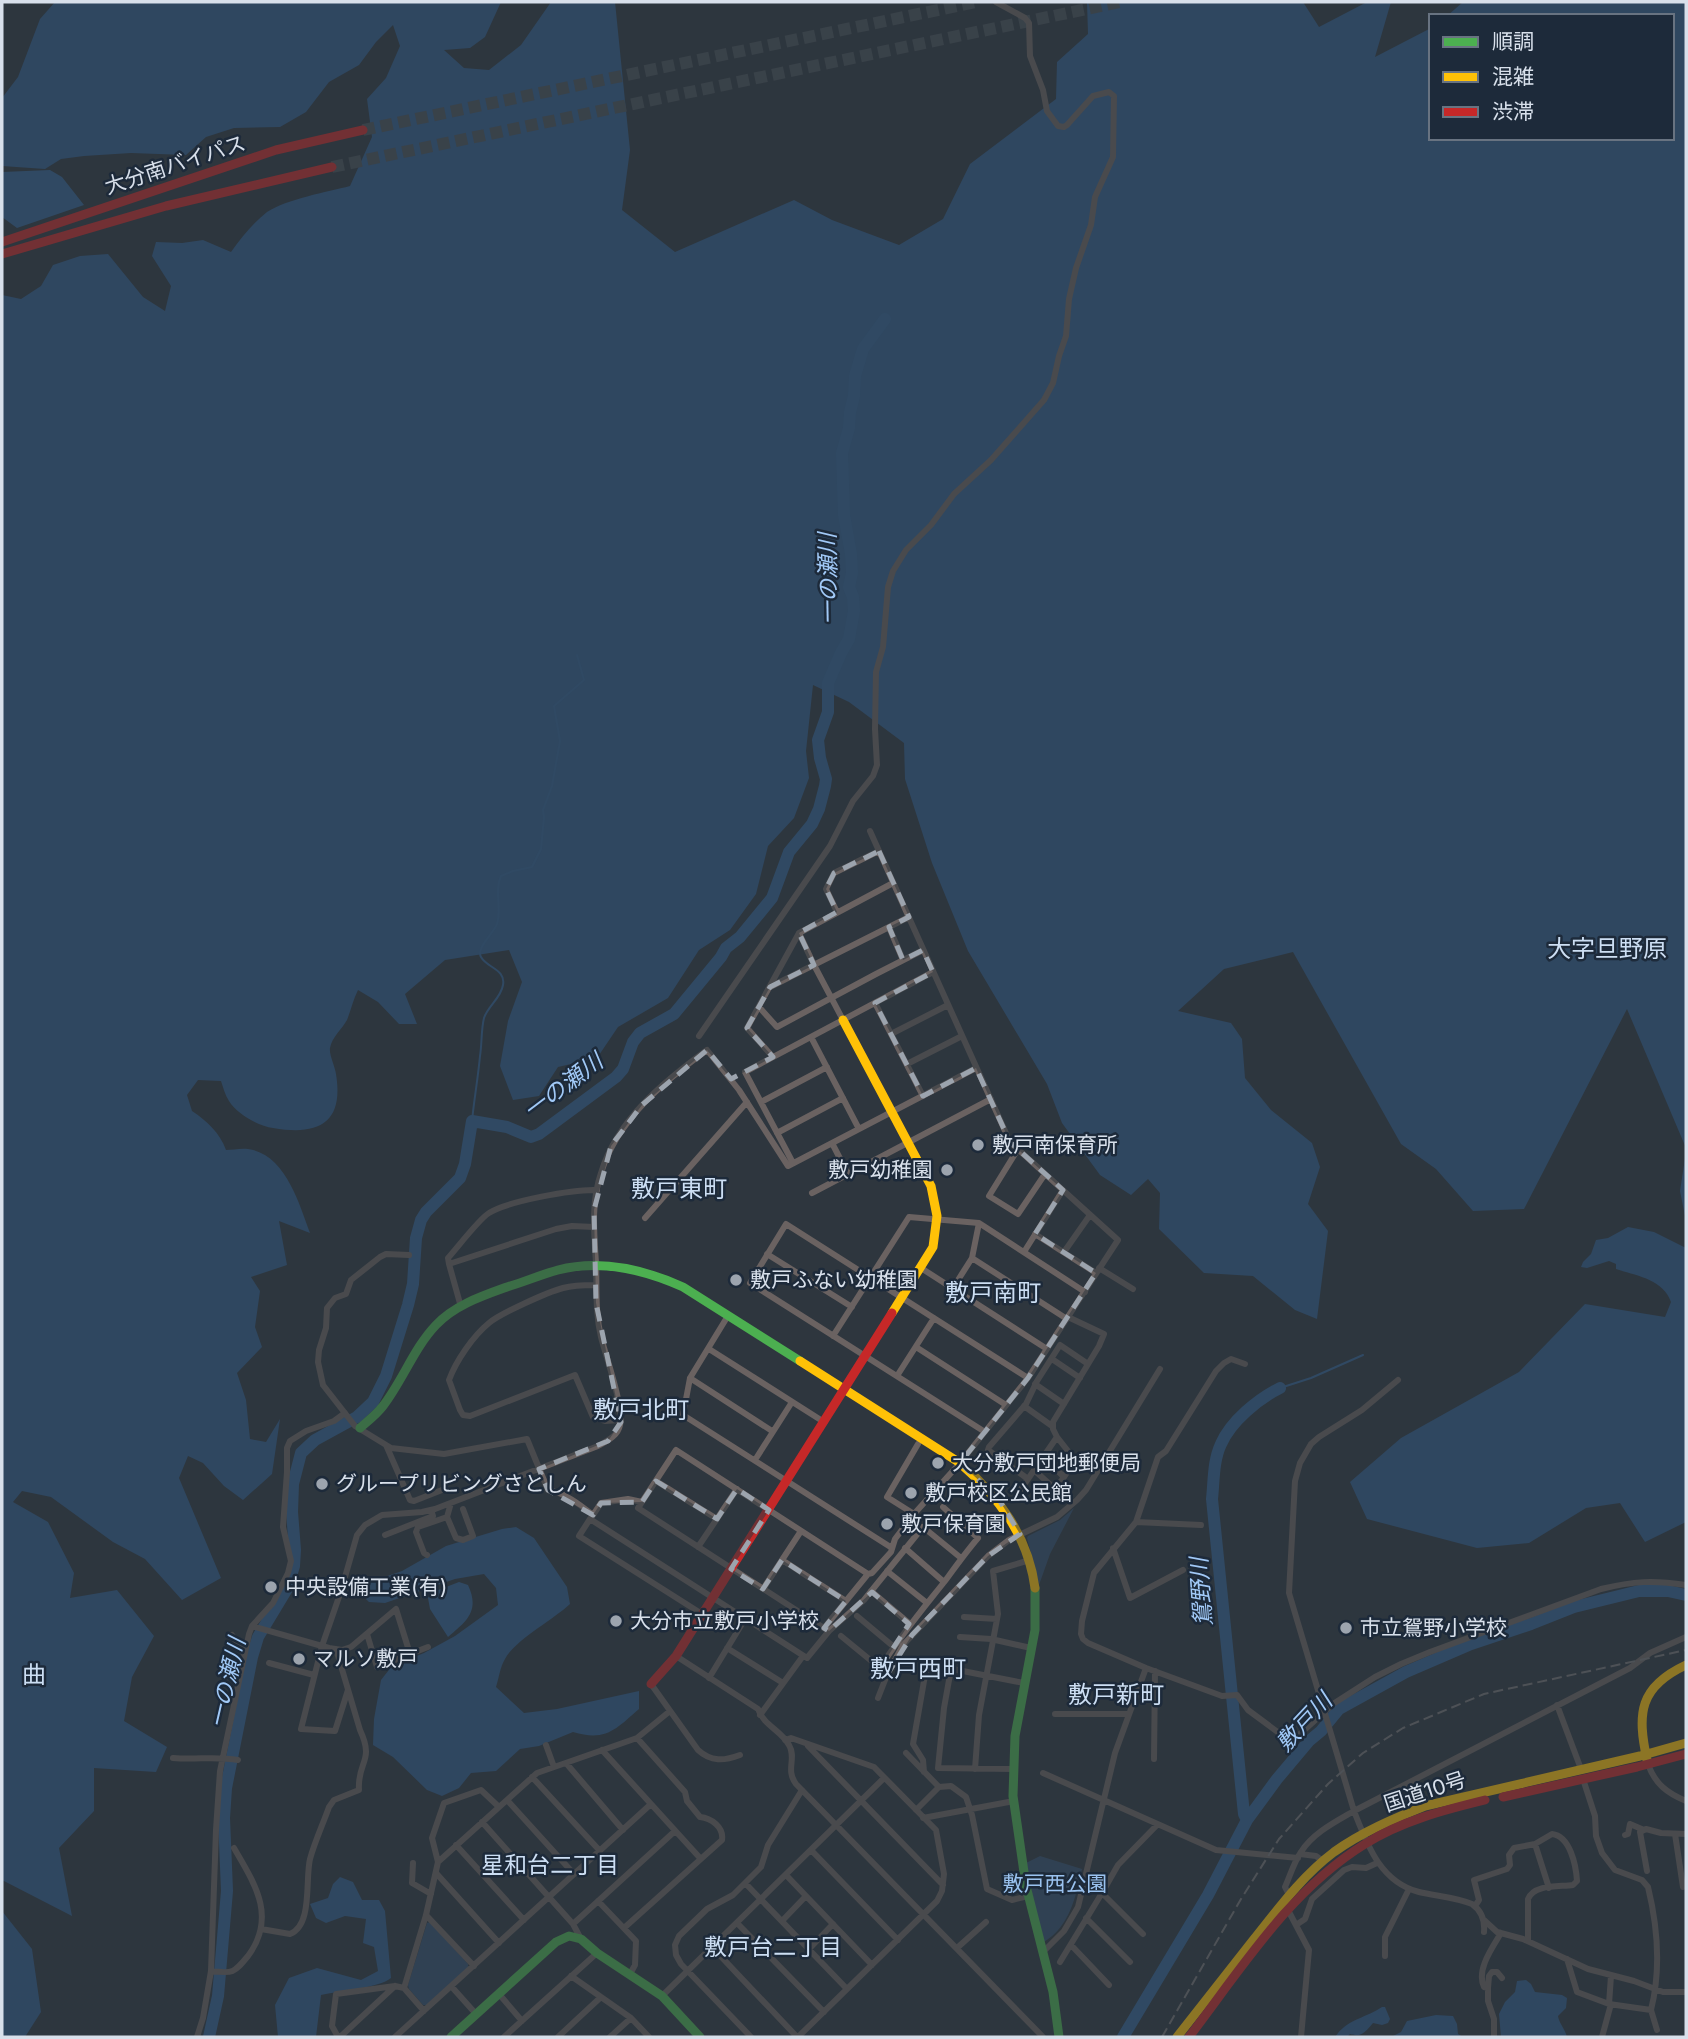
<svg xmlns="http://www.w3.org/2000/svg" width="1688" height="2039" font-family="Inter,'Noto Sans JP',sans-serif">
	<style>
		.green { fill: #344f6d }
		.forest { fill: #315b8a }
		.water { fill: #336091 }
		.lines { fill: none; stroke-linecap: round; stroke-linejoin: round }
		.stream { stroke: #336091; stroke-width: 2 }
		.river { stroke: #336091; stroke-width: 12 }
		.highway-tunnel { stroke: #485058; stroke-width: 12; stroke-dasharray: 12 6; stroke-linecap: butt }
		.street { stroke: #6a6261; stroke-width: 6 }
		.fast { stroke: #4caf50; stroke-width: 9 }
		.slow { stroke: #ffc107; stroke-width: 9 }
		.jam { stroke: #c62828; stroke-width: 9 }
		.rail { stroke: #747274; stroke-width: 2; stroke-dasharray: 10 5; stroke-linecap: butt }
		.marked { fill: none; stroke: #9ca4ae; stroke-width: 5; stroke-dasharray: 14 9; stroke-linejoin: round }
		.poi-dot { fill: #9ca4ae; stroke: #1d2a3a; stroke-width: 2.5 }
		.labels { text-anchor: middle; stroke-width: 5; stroke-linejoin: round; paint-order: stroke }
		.street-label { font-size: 21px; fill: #d8e0eb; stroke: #1d2a3a }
		.poi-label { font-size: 21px; fill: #d8e0eb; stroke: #1d2a3a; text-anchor: start }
		.park-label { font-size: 21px; fill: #9ac2ef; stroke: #1d2a3a }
		.water-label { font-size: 23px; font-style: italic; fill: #a1c9f7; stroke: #1d2a3a }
		.neighbourhood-label { font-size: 23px; fill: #ccdef3; stroke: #1d2a3a }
		.quarter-label { font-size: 24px; fill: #ccdef3; stroke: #1d2a3a }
	</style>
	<rect width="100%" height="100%" fill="#2e363e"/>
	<path class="green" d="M1074,1508L1050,1554L1039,1585L1027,1538L1028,1536L1060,1520Z
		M1040,1856L1082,1869C1076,1896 1070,1926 1044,1942L1041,1938L1026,1863Z
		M430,1922L468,1964V1967L427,2005H423L409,1989L408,1985L427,1923Z"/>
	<path class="forest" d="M55,2H501L485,37L470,48L444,50L464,68L489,70L521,45L551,2H615L630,150L622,210L675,252L794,200L832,220L899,245L943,219L970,164L1056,99L1057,62L1088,34L1087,2H1303L1319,27L1367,2H1391L1375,57L1431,28V138H1672V16H1447L1463,2H1686V1148L1627,1009L1524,1209L1473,1211L1436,1169L1401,1144L1293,952L1224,969L1178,1011L1231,1023L1242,1039L1245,1078L1271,1110L1312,1143L1320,1167L1308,1204L1328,1231L1317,1319L1295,1310L1253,1276L1204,1273L1159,1229L1160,1193L1148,1179L1131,1195L1100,1175L1062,1123L1047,1084L968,951L932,863L905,779L904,743L849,702L813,685L806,751L809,778L794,818L768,846L756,894L730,930L699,950L668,998L618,1027L597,1058L558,1067L539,1096L513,1100L500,1066L508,1021L522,982L509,950L445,960L405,994L417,1024H399L378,1002L358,990C353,1000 351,1010 347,1020C342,1029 332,1037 330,1048C329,1055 335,1066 336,1074C344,1123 319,1136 273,1128C258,1126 237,1114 229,1101C225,1095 223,1087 221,1081L198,1080L187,1095L192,1111C207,1121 220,1133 226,1150C232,1150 241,1148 248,1149C285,1154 299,1203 310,1233L279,1221L287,1265L251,1277L260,1291L255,1327L262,1347L237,1373L246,1400L250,1439L266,1442L280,1419L272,1474L243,1500L224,1486L203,1463L188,1456L179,1478L221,1578L182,1600L145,1559L113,1542L51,1497L22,1491L13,1502L48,1522L74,1573L70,1598L117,1590L154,1636L132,1677L124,1721L167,1747L156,1772L94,1768V1811L59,1848L72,1916L2,1880V295L21,299L41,286L53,265L80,256L108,254L143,297L165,311L171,286L152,256L156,242L182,243L203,240L231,252C241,238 253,223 267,212C287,199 327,192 350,186L372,137L367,99L386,78L400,46L393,25L376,42L359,65L329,82L306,112L280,127L234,128L206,137L186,155L131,153L84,156L61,159L45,169L2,166V98L18,77L40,19Z
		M1686,1152V1221L1680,1191Z
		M1628,1227L1654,1232L1686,1248V1522L1645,1542L1620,1503L1586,1508L1529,1543L1477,1548L1367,1519L1350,1482L1401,1438L1519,1372L1585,1304L1665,1317L1671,1302C1663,1279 1637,1276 1616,1269V1264L1609,1261L1587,1268L1581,1267L1583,1262L1591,1254L1596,1240L1608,1238Z
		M516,1527L534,1538L567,1587L570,1604C553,1620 515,1640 505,1659C500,1667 499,1678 496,1687L524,1713L557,1709L639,1691V1709C616,1729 606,1742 573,1732L539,1746L520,1749L496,1771L471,1773L459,1788L442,1796L427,1790L393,1757L373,1745L374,1719L381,1680L392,1666L424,1653L455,1636L498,1605L496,1588L484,1574L455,1579L385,1603L369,1602L366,1599L370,1582L402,1571L446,1546L502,1529Z
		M340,1877L353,1882L362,1900H379L385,1911L391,1978C379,1988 339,1991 321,1995L316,2037H278L275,2005L289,1978L317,1968L361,1980L378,1971L374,1947L363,1943L366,1919L345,1916L326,1923L316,1918L310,1904L328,1898L333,1884Z
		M2,1911L32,1949L41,2012L25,2037H2Z
		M1526,1980L1531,1984L1535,1992L1562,1995L1567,1998L1566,2008L1558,2016C1559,2023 1565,2029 1567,2037H1501L1499,2014L1505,2002L1515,1992L1517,1981Z
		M1382,2007H1385L1390,2019L1388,2023L1382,2025L1373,2023C1366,2031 1362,2038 1350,2034L1347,2037H1335C1347,2019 1366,2018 1382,2007Z
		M1436,2015L1453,2016L1457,2024L1458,2034L1463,2037H1391L1401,2032L1407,2021Z"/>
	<path class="water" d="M50,170L62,177L84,205L17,228L2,217V172Z
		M459,1582L468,1585C480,1611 467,1621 448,1637L430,1609L428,1598L433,1592Z"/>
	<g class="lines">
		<path class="stream" d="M472,1121C474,1100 478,1078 480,1056C482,1044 481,1030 484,1018C488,1006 501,998 503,985C506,969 487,968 481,957C476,948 493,934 497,924C502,909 494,891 501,876L513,871L532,867L541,849L544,817L543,810L552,786L560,741L554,706L584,680L577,655
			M1280,1388L1311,1378L1363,1355"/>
		<path class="river" d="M1247,1820L1244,1814L1212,1499C1214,1481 1213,1461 1221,1444C1231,1421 1258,1399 1280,1388
			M209,2037L218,1996L227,1891L224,1818L226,1788L252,1657L258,1637L287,1589L294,1566L295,1550L292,1512L293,1484L301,1453L315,1440L357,1417L373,1402L386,1376L408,1305L413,1284L416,1238L421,1220L426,1212L460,1178L465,1164L472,1121L507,1127L531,1137L539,1134L616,1077L623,1069L633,1042L640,1033L674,1014L721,957L726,948L740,937L772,898L789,852L812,824L819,809L825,786L826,779L820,758L818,740L828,712V683L841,653L849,639L854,611L853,597L849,587L852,573L851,554L844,515L842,453L849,428L850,412L854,396L855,376L863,349L885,319
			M1123,2037L1208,1895L1247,1820L1277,1779L1309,1741L1321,1731L1339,1709L1406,1672L1471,1644L1531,1624L1574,1607L1639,1591H1668L1686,1595"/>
		<path class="highway-tunnel" d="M363,130L976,2
			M332,167L1120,2"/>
		<path class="street" d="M837,912L826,889L834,873L879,851
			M889,927L903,960
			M799,933L814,965L843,1020
			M770,987L909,917
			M875,1003L923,1096
			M759,1007L777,1027L876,974L923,950
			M891,1034L948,1005
			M699,1036L830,846L853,801L873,776L877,765L875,729L876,672L883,647L888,587L893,571L906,550L931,525L954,494L991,460L1044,400L1053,383L1059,356L1066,336L1069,299L1076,268L1091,225L1095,197L1113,157L1114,96L1109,92L1093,96L1067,125L1064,127L1058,126L1047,111L1043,90L1030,56L1029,23L1025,18L996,2
			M811,1037L859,1129
			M773,1057L747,1028L799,933L893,883
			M907,1064L962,1036
			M761,1102L827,1067
			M777,1133L843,1098
			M832,1143L848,1174
			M1018,1149L989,1196L1018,1214L1045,1174
			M793,1163L745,1072L933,972
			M812,1193L991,1099
			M645,1218L747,1102
			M1035,1234L1096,1273
			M1024,1252L1063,1190
			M1064,1252L1090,1215
			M767,1254L852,1307
			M409,1255L386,1254L380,1257L351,1280L346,1294L335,1298L327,1308L326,1328L319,1350L318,1362L323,1385L355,1426L391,1448L444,1454L527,1439L548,1490C565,1493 579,1504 593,1515L601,1503L628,1499L642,1502
			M972,1258L1067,1319
			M449,1264L448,1258C457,1248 480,1218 489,1213C508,1201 574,1189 597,1190
			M921,1268L1047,1349
			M1099,1268L1133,1289
			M595,1285C584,1285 574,1285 563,1288C548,1292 501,1313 489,1323C473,1336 456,1361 449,1380L460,1410L463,1415L470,1416L575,1375L593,1417L605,1421L620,1420
			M953,1288L972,1258L979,1223
			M461,1307L449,1264L556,1229L572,1226L594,1227
			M726,1319L690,1378L683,1415L892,1548
			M833,1336L909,1217L979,1223L1085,1292
			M916,1347L1006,1405
			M709,1349L824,1422
			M1052,1359L1080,1378
			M1245,1364L1231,1359L1224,1363L1216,1371L1166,1451L1158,1457L1136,1522L1094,1573L1082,1621L1081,1634L1083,1639L1088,1643L1146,1668L1222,1696L1237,1695L1248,1710L1291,1742L1333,1704L1375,1677L1401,1664L1430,1652L1601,1589C1634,1581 1653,1580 1686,1585
			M897,1376L934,1318
			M690,1378L772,1431
			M1398,1380L1362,1410L1319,1437L1311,1444L1300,1463L1295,1481L1289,1593L1354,1811C1367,1844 1380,1882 1419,1892C1436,1896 1455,1897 1472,1904C1482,1911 1485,1920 1484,1932
			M1035,1384L1064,1404
			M1024,1406L1052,1426
			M985,1432L750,1283L786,1224L1028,1378
			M386,1445L410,1500L414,1501L442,1490
			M1043,1457L1064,1477
			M755,1460L792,1402
			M1034,1470L1055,1489
			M1028,1479L988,1450L989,1447L1026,1404L1037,1381L1060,1345L1088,1364
			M656,1481L717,1519
			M1019,1492L1057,1437L1053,1429V1422L1099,1346L1104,1334L1068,1317
			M1052,1492L1062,1480L1075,1460L1057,1437
			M451,1503L447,1517L456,1538L463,1540L473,1536L463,1509
			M914,1514L887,1497L918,1444
			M1136,1522L1201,1525
			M385,1535L433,1516L431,1510
			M698,1547L737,1489
			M905,1548L944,1582
			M1113,1548L1130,1598L1183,1570
			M427,1555L424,1553L416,1532L418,1527L447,1517
			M782,1560L846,1601
			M887,1571L927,1603
			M763,1589L801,1531
			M871,1591L910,1624
			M702,1614L579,1536L590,1519L807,1658L829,1631L864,1600L923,1527L961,1558
			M857,1616L894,1647
			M964,1617L997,1619
			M252,1626L329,1648L342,1650L351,1647L396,1609L410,1654
			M824,1628L868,1574L872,1573L891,1552L895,1539L914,1514L960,1463L1028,1378L1118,1240L1010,1142L870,831
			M827,1630L638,1508L676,1450L868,1574
			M367,1634L377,1667L428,1647
			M232,1635L244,1654
			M841,1636L880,1668
			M960,1637L991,1639L1031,1648
			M727,1648L783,1683
			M676,1656L758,1709C764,1726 781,1730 789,1745C797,1759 785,1769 796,1784L1043,2037
			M269,1663L314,1675
			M951,1669L944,1708L938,1768L1013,1769
			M887,1675L880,1668C900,1636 922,1610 945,1581C956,1566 966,1552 978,1538L943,1507
			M709,1678L745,1619
			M651,1684L698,1750C711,1762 724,1761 740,1755
			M348,1690L335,1731L301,1729L322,1646L341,1591L357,1535L365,1525L382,1515L422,1512L435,1509L598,1446C607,1441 618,1436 620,1425C624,1407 606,1357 601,1337C595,1312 597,1288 596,1263C594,1232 591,1202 601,1173C617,1120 663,1082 707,1050L739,1090L788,1166L976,1068
			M878,1698L887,1675L903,1645L988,1556L1009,1540L1057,1517L1077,1500L1086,1490L1160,1369
			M1557,1705L1581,1769
			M1055,1714H1129
			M760,1715L803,1656
			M785,1740L791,1738L874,1767L936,1830L944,1874L942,1891L937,1901L798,2037
			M546,1745L554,1767
			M808,1746L943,1885
			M602,1750L700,1858
			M906,1753L939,1787
			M173,1758C196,1760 216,1756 238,1760
			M1154,1759L1155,1671
			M566,1763L623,1830
			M1648,1764C1655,1784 1667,1793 1686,1801
			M975,1769L979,1715L998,1614L993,1571L1030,1560
			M924,1772L923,1760L913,1744L927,1664L1024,1683
			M1043,1773L1216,1850L1298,1858
			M532,1777L600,1851
			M507,1800L574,1874
			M916,1810L939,1787L951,1786L966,1797L972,1815L987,1889L1012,1900L1028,1896
			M923,1818L1014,1801
			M482,1822L573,1924L581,1939
			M1675,1834L1683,1887L1686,1886
			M1625,1835L1628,1834L1630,1824L1644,1830
			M1535,1844L1549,1888
			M456,1845L524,1920
			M811,1850L898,1940
			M1300,1854L1316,1856L1323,1861
			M438,1862L537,1773L637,1738L670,1711
			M413,1863L412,1883L431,1894
			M1647,1871L1640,1832L1646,1829L1661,1833L1686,1834
			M436,1873L499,1943
			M786,1875L872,1965
			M746,1884L847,1989
			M1289,1895L1285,1887C1290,1876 1294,1862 1301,1852C1313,1833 1335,1822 1354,1811L1630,1668L1650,1653L1686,1637
			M598,1901L636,1941L635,1965L630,1974
			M1475,1906L1479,1900L1474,1880L1507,1869L1510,1865L1509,1855L1514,1848L1535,1844L1552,1834C1570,1836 1576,1865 1577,1881L1573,1885C1559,1887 1534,1884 1528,1899V1941
			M1288,1910L1309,1950L1301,2037
			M426,1915L474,1966
			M1086,1918L1130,1962
			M1484,1920L1497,1932L1523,1939L1588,1969L1634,1981L1663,1992H1686
			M782,1921L806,1896
			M737,1923L824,2012
			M573,1924L675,1831
			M1296,1925L1305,1919L1312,1899L1344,1870L1352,1867L1366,1868L1377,1863
			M624,1928L722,1840C724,1827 711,1818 700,1817L687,1801L685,1792L637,1738
			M261,1929L290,1934C313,1925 305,1879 310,1859C315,1841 323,1824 329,1807L334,1800L359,1790C357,1761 375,1762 360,1730L336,1649
			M1143,1934L1102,1893L1118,1865L1157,1825
			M1071,1945L1109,1985
			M712,1947L797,2037
			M957,1948L986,1922
			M809,1949L833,1924
			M1042,1953L1064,1931L1078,1907L1115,1753L1146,1668
			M1385,1956V1937L1409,1889
			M1567,1959L1577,1992L1609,2004L1651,2010C1661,1970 1658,1928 1648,1887L1642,1880L1615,1870L1602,1853L1596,1836L1595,1816L1583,1779
			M1060,1962L1102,1893L1084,1886
			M211,1971C233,1974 234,1973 248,1956C277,1917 255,1884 234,1848
			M571,1976L631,2018L649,2037
			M451,1986L476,2014
			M404,1988L426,1915L438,1862L432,1838L444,1803L481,1790L499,1807
			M1488,1988L1489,1976L1492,1972H1497L1502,1978
			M499,1994L522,2021
			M662,1996L884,1778
			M1609,2004L1611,1976
			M1651,2010L1657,2030
			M197,2037L203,2018L211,1971L216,1830L220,1771L249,1634L252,1626L273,1603L288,1573L291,1561L283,1527L287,1472V1448L290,1441L306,1431L334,1421L345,1413
			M338,2037L332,2026L336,1994L395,1986L404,1988L424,2011
			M340,2037L395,1986
			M395,2037L651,1804
			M504,2037L597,1953
			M558,2037L601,1997
			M610,2037L631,2018
			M751,2037L681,1964L676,1955L675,1945L679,1936L707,1909L733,1895L761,1867L768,1845L802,1790
			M1494,2037V2019L1488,2001V1988L1484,1987C1476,1970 1492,1948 1501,1933
			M1602,2037L1611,2004"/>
		<path class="fast" d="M360,1428C368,1421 377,1414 383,1406C403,1380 414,1348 436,1325C455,1305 482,1296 507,1287C524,1282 540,1275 558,1270C601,1259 643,1269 683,1287L800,1361
			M1035,1588V1630L1015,1736L1013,1796L1026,1886L1053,1992L1059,2037
			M451,2037L556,1942L569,1936L581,1939L597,1953L662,1996L700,2037"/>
		<path class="slow" d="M843,1020L931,1186L937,1216L933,1247L892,1313
			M800,1361L960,1463C999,1497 1028,1536 1035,1588
			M1647,1760C1637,1713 1639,1687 1686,1665
			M1177,2037C1203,2004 1228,1972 1254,1939C1278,1909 1302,1876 1334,1852C1362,1832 1393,1819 1425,1806L1640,1756L1686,1743"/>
		<path class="jam" d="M2,242L276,150L363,130
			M2,254L166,206L332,167
			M651,1684L676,1656L892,1313
			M1503,1797L1637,1767L1686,1754
			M1189,2037C1241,1969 1290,1890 1365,1844C1401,1821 1444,1810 1485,1800"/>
		<path class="rail" d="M1162,2037L1241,1899L1279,1839L1328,1784L1363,1753L1403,1728L1484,1694L1686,1650"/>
	</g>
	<path d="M0 0H1688V2039H0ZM879,851L909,917L889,927L903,960L923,950L933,972L875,1003L923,1096L976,1068L1010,1142L1063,1190L1035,1234L1096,1273L1028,1378L960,1463L998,1498L1020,1534L988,1556L912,1635L887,1675L880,1668L909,1624L872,1592L829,1631L824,1628L846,1601L782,1560L763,1589L731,1569L769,1510L737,1489L717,1519L656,1481L642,1502L601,1503L593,1515L548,1490L539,1469L608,1441L621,1422L596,1303L594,1210L611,1146L642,1105L707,1050L731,1079L773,1057L747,1028L770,987L814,965L799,933L837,912L826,889L834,873Z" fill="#2e363e" fill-opacity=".55" fill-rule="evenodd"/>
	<path class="marked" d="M879,851L909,917L889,927L903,960L923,950L933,972L875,1003L923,1096L976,1068L1010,1142L1063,1190L1035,1234L1096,1273L1028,1378L960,1463L998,1498L1020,1534L988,1556L912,1635L887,1675L880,1668L909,1624L872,1592L829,1631L824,1628L846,1601L782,1560L763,1589L731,1569L769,1510L737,1489L717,1519L656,1481L642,1502L601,1503L593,1515L548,1490L539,1469L608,1441L621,1422L596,1303L594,1210L611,1146L642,1105L707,1050L731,1079L773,1057L747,1028L770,987L814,965L799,933L837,912L826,889L834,873Z"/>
	<g class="poi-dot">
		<circle cx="978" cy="1145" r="7"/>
		<circle cx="947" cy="1170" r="7"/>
		<circle cx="736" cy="1280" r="7"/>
		<circle cx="938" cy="1463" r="7"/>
		<circle cx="322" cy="1484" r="7"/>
		<circle cx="911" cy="1493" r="7"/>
		<circle cx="887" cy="1524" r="7"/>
		<circle cx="271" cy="1587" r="7"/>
		<circle cx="616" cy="1621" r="7"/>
		<circle cx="1346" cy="1628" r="7"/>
		<circle cx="299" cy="1659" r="7"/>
	</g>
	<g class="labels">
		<g class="street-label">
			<text transform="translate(175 165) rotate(-18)" y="7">大分南バイパス</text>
			<text transform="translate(1425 1792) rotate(-18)" y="7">国道10号</text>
		</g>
		<g class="poi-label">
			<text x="992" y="1152">敷戸南保育所</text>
			<text x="933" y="1177" text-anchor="end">敷戸幼稚園</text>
			<text x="750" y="1287">敷戸ふない幼稚園</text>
			<text x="952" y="1470">大分敷戸団地郵便局</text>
			<text x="336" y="1491">グループリビングさとしん</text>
			<text x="925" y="1500">敷戸校区公民館</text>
			<text x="901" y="1531">敷戸保育園</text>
			<text x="285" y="1594">中央設備工業(有)</text>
			<text x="630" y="1628">大分市立敷戸小学校</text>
			<text x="1360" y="1635">市立鴛野小学校</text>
			<text x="313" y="1666">マルソ敷戸</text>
		</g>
		<g class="park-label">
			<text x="1055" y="1891">敷戸西公園</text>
		</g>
		<g class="water-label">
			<text transform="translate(828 579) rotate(-91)" y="8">一の瀬川</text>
			<text transform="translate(563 1086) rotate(-37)" y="8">一の瀬川</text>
			<text transform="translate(1201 1592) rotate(-94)" y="8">鴛野川</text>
			<text transform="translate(227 1683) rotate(-77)" y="8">一の瀬川</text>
			<text transform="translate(1304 1722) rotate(-47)" y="8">敷戸川</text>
		</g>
		<g class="neighbourhood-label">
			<text x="550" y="1873">星和台二丁目</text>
			<text x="773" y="1955">敷戸台二丁目</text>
		</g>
		<g class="quarter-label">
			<text x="1607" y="957">大字旦野原</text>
			<text x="679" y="1197">敷戸東町</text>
			<text x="993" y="1301">敷戸南町</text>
			<text x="641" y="1418">敷戸北町</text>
			<text x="918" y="1677">敷戸西町</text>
			<text x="34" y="1683">曲</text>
			<text x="1116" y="1703">敷戸新町</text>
		</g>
	</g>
	<rect width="1688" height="2039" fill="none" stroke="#d8e0eb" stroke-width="7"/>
	<rect x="1429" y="14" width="245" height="126" fill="#1d2a3a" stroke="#687381" stroke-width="2"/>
	<rect x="1443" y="37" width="35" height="10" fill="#4caf50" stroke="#687381" stroke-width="2"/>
	<text x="1492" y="49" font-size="21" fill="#d8e0eb">順調</text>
	<rect x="1443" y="72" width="35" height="10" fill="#ffc107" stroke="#687381" stroke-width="2"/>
	<text x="1492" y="84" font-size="21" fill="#d8e0eb">混雑</text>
	<rect x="1443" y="107" width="35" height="10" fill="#c62828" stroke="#687381" stroke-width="2"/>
	<text x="1492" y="119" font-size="21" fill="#d8e0eb">渋滞</text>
</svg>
